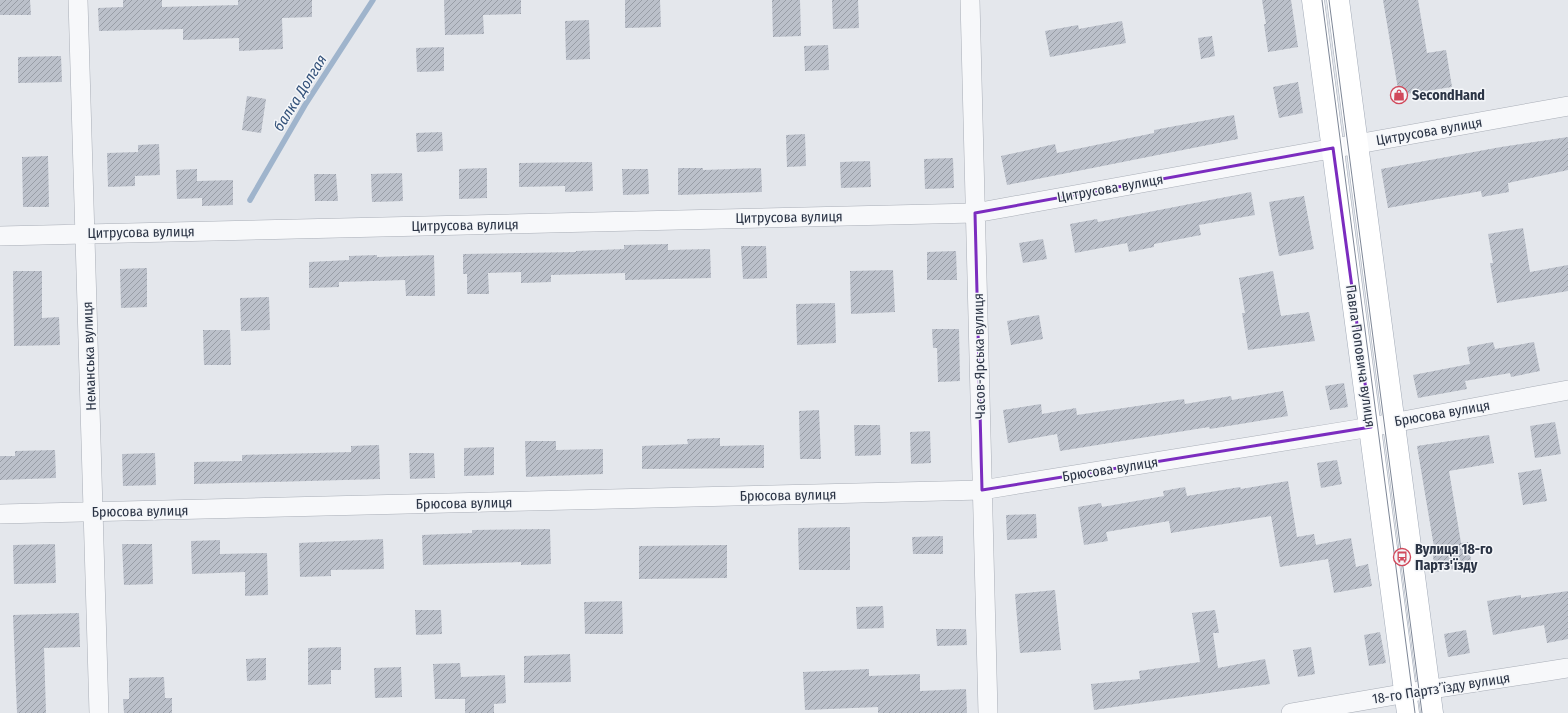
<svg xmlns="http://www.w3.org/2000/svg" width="1568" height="713" font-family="'Fira Sans Condensed',sans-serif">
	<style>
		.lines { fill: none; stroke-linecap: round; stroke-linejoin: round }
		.stream { stroke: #9fb4cc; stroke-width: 5.5 }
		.building { fill: url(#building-hatch) }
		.minor-casing { stroke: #a9aeb7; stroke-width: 20 }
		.major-casing { stroke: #a3abb8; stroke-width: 23 }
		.minor { stroke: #f7f8fa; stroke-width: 19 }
		.major { stroke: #fff; stroke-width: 22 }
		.tram { stroke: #7d8696; stroke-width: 1 }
		.marked { fill: none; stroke: #7b2cbf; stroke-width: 3; stroke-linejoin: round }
		.labels { text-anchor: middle; stroke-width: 3; stroke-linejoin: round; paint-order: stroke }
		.poi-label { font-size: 14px; font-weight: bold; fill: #2b3445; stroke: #f4f6f9; text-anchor: start }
		.street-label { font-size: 14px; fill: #2b3445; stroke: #f4f6f9 }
		.water-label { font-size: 15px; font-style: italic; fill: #34527a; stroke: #f4f6f9 }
	</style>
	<defs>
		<pattern id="building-hatch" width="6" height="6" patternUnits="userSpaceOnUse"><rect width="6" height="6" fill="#bbc0ca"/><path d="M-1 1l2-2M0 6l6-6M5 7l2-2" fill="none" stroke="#989da6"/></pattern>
	</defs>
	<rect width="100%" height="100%" fill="#e4e7ec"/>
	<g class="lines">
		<path class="stream" d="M250,200L305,105L373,0"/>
	</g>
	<path class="building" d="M0,0H30L31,15H0Z
		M123,0H162V7L238,5V0H312V17L282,18L283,49L239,51V38L183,40V29L99,31L98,8L123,7Z
		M444,0H521V14L483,15L484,34L445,35Z
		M625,0H660L661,27L625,28Z
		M772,0H800L801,36L773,37Z
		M832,0H858L859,28L833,29Z
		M1262,0H1291L1298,47L1268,52L1264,24H1266Z
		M1383,0H1418L1427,53L1446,50L1452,87L1399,95Z
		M589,20L590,59L566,60L565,21Z
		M1122,21L1126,43L1050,57L1045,31L1078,25L1079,29Z
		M1212,36L1215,56L1201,59L1198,38Z
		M828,45L829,70L805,71L804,46Z
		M444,47V71L417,72L416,48Z
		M61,56L62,82L18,83V57Z
		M1298,82L1303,113L1279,118L1273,87Z
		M247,96L266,99L261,133L242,130Z
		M1234,115L1238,139L1007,185L1001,156L1055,144L1057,153L1154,133V130Z
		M442,132L443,151L417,152L416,133Z
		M805,134L806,166L787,167L786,135Z
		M1568,137V170L1508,183L1509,192L1482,197L1481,191L1388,208L1381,169L1501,147Z
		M159,144L160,175L135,176V186L108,187L107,153L138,152V145Z
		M48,156L49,207H23L22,157Z
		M953,158L954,188L925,189L924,159Z
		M870,161L871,187L841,188L840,162Z
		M592,162L593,191L565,192V186L519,187V163Z
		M487,168V198L459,199V169Z
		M678,168H703V170L761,168L762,192L678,195Z
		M197,169V181L233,180V205L202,206V198L177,199L176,170Z
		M622,169H648L649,194L623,195Z
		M402,173L403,201L372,202L371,174Z
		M314,174H336L338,201H315Z
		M1251,192L1255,215L1199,225L1201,235L1154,244V247L1129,252L1127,243L1075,253L1070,224L1097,219L1098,222Z
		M1304,196L1314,249L1279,256L1269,202Z
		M1523,228L1530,272L1568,265V291L1497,303L1490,263H1493L1488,234Z
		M1043,239L1047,259L1023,263L1019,243Z
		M668,244V250L710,249L711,278L625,280V273L551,275V282L521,283V272L488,273L489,294H467V274H463V254L576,252V251L624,249V245Z
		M741,246H766L767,278L743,279Z
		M956,251L957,280H927V252Z
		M377,255V257L434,255L435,296H406L405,280L339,282V287L309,288V262L349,260V256Z
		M147,268V307L121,308L120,269Z
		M893,270L895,312L851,314L850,271Z
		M13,271H42V318L59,317L60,345L14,346Z
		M1273,271L1281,316L1309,312L1315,341L1248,350L1242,313H1245L1239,278Z
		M269,297L270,330L241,331L240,298Z
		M835,303L836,343L797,345L796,304Z
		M1039,315L1043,339L1011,345L1007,321Z
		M932,329H959L960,381L938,382L937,348H933Z
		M203,330H230L231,365H204Z
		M1493,342L1495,349L1534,342L1540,371L1511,377L1510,373L1465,381L1467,389L1418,398L1413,375L1470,364L1467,347Z
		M1344,383L1348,407L1330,410L1325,386Z
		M1283,391L1288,416L1210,429L1209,427L1060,451L1057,434L1008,443L1003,410L1041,404L1042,414L1076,408L1077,415L1184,399L1185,404L1231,396L1232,400Z
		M819,410L821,459H800L799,411Z
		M1555,422L1561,454L1535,458L1530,426Z
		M854,425H880L881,455L855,456Z
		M930,431L931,463L911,464L910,432Z
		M1489,435L1494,463L1449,471L1461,543L1468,542L1472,566L1435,572L1432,548L1434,547L1417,446Z
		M720,438V446L764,445V468L642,469V446L688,444L687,439Z
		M525,441H556V450L603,449V474L526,477Z
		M379,445L380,479L194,484V462L242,461V455L351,452V446Z
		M494,447V475L464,476V448Z
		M55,450L56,478L0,480V456H15V451Z
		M155,453L156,485L123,486L122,454Z
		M409,453H434L435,478L410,479Z
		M1337,460L1342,484L1321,488L1317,463Z
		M1541,469L1547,501L1523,505L1518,473Z
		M1288,481L1297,537L1314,534L1316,545L1351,538L1356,567L1368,564L1372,586L1334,593L1328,559L1280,567L1271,516L1171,533L1169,521L1106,532L1108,541L1084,545L1078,507L1101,503L1102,507L1164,496L1163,491L1185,487L1187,496L1240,487L1241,489Z
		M1036,514L1037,538L1007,540L1006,515Z
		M850,527V570H799L798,528Z
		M550,529L551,564L521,565V562L423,565L422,535L472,533V530Z
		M943,536V554H913L912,537Z
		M383,539L384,569L331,570V576L300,577L299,543Z
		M220,540V554L267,553L268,595L245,596V572L192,574L191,541Z
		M55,544L56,583L14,584L13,545Z
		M122,544H152L153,584L124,585Z
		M727,545V578L639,579V546Z
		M1055,590L1061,650L1020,653L1015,594Z
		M1568,591V639L1547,643L1544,625L1493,635L1487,601L1521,595V598Z
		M622,601L623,634H585L584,602Z
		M883,606L884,628L857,629L856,607Z
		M415,610H441L442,634L416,635Z
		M1215,610L1219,633H1213L1218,668L1265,659L1270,684L1094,710L1091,684L1140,679L1139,671L1200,662L1192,613Z
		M79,613L80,647L44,648L46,713H17L13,615Z
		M936,629H966L967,645L937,646Z
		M1466,630L1470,653L1448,657L1444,634Z
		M1380,632L1386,663L1369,666L1364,635Z
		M341,647V670H331V684L308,685V648Z
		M1311,647L1315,674L1298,677L1293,650Z
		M570,654L571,682L524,683V656Z
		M266,658V680L247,681L246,659Z
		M460,663L461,677L505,675L506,703L494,704V713H465V699H435L433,664Z
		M401,667L402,697L375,698L374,668Z
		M869,669V676L920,674V691L966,689L967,713H878V707L805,710L803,672Z
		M164,677L165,698H172V713H124L123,699H129V678Z"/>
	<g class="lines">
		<g class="minor-casing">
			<path id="minor" d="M78,0L99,713
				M970,0L988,713
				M0,236L975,213L1568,106
				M0,514L982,490L1371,427L1568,390
				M1291,713L1413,692L1568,668"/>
		</g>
		<g class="major-casing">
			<path id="major" d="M1313,0L1408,713
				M1338,0L1432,713"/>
		</g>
		<use href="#minor" class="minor"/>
		<use href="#major" class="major"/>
		<path class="tram" d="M1322,0L1415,713
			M1329,0L1422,713"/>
	</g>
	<path class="marked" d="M1333,148L1371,427L982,490L975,213Z"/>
	<defs>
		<g id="shop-ring" transform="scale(0.9)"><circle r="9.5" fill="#f4f6f9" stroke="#d1495b" stroke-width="1.5"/><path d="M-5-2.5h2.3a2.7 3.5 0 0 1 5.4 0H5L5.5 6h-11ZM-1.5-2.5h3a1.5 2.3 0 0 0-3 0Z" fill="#d1495b"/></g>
		<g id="bus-ring" transform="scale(0.9)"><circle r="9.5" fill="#f4f6f9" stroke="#d1495b" stroke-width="1.5"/><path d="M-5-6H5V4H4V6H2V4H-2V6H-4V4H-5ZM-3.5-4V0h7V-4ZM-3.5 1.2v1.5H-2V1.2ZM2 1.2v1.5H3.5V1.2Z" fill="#d1495b"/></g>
	</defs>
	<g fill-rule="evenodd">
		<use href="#shop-ring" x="1399" y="95"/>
		<use href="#bus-ring" x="1402" y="557"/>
	</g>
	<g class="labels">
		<g class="poi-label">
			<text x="1412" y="100">SecondHand</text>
			<text x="1415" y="554">Вулиця 18-го<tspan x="1415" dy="16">Партз'їзду</tspan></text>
		</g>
		<g class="street-label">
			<text transform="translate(1429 131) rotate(-10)" y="5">Цитрусова вулиця</text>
			<text transform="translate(1110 188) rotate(-10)" y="5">Цитрусова вулиця</text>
			<text transform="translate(789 217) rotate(-1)" y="5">Цитрусова вулиця</text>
			<text transform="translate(465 225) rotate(-1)" y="5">Цитрусова вулиця</text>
			<text transform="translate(141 232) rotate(-1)" y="5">Цитрусова вулиця</text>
			<text transform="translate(89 356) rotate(-92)" y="5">Неманська вулиця</text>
			<text transform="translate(979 356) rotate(-91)" y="5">Часов-Ярська вулиця</text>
			<text transform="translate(1361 356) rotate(82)" y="5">Павла Поповича вулиця</text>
			<text transform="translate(1442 413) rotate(-10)" y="5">Брюсова вулиця</text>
			<text transform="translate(1110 469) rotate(-9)" y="5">Брюсова вулиця</text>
			<text transform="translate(788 495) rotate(-1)" y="5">Брюсова вулиця</text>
			<text transform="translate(464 503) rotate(-1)" y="5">Брюсова вулиця</text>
			<text transform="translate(140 511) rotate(-1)" y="5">Брюсова вулиця</text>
			<text transform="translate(1441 688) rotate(-9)" y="5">18-го Партз’їзду вулиця</text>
		</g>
		<g class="water-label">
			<text transform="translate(300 93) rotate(-58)" y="5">балка Долгая</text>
		</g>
	</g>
</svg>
